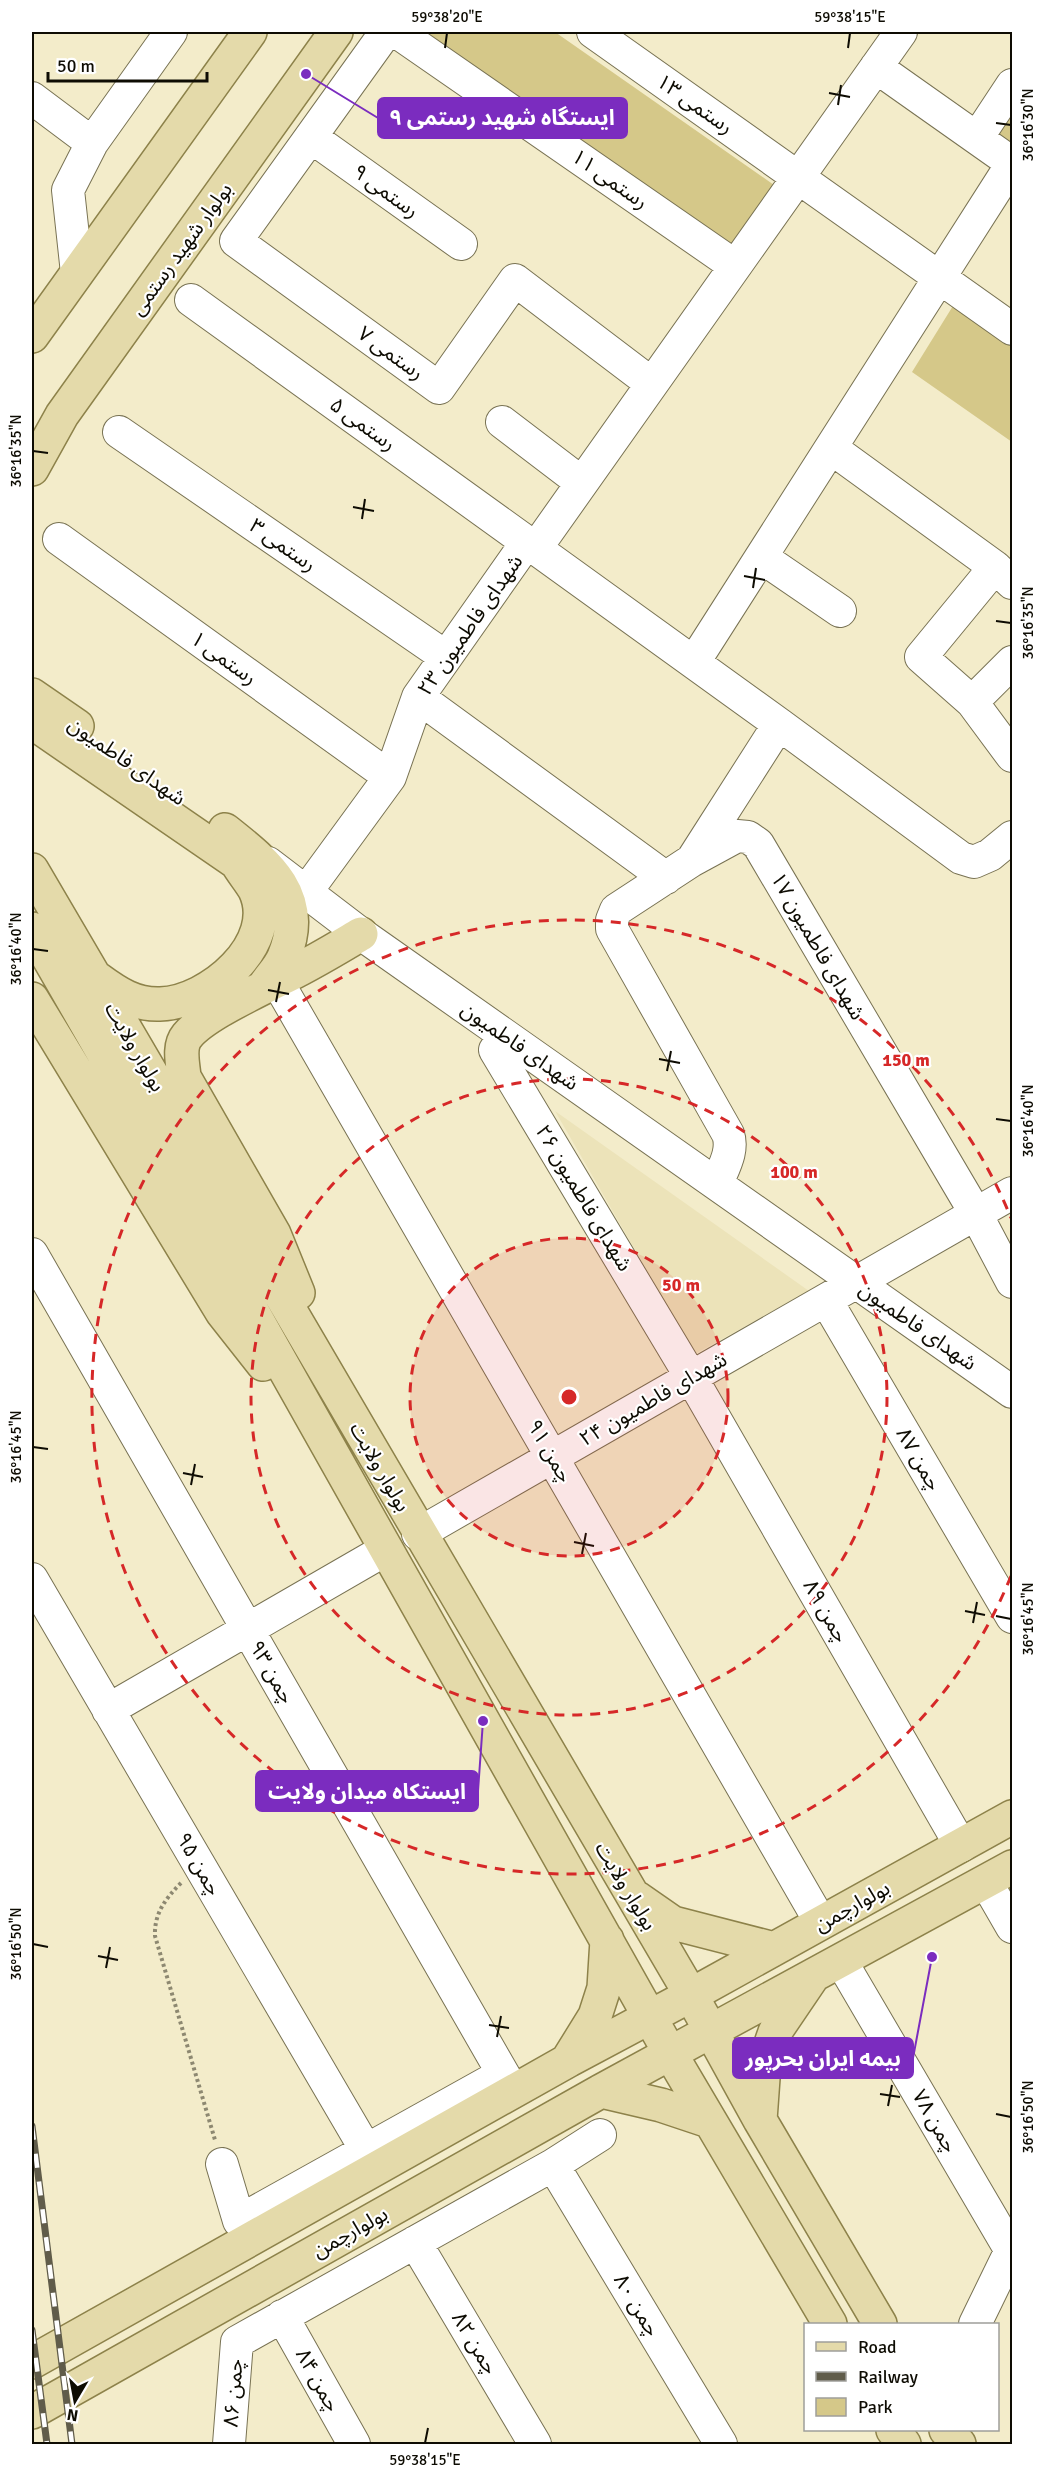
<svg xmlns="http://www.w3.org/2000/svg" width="1044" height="2476" font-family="Signika,'Noto Sans Arabic',sans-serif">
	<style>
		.built { fill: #ece3b9 }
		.green { fill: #d5c889 }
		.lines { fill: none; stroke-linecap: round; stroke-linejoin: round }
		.minor-casing { stroke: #787253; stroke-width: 34 }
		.major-casing { stroke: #8d824a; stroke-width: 36 }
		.path { stroke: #8d8871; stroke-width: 4; stroke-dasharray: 3 3; stroke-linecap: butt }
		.minor { stroke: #fff; stroke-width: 32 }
		.major { stroke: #e4daaa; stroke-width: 33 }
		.rail-casing { stroke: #605c4a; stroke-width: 7 }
		.rail { stroke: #fff; stroke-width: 4.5; stroke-dasharray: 14; stroke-linecap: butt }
		.ticks { fill: none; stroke: #0e0c03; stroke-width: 2 }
		.ring { fill: none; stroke: #d62828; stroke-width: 3; stroke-dasharray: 10 8 }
		.labels { text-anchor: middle; stroke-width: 4.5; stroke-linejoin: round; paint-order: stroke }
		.street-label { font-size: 21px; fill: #0e0c03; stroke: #fff }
		.centre { fill: #d62828; stroke: #fff; stroke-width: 3 }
		.ring-label { font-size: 18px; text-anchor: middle; font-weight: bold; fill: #d62828; stroke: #fff; stroke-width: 4.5; stroke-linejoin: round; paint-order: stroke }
		.leader { fill: none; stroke: #7b2cbf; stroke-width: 2 }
		.callout-dot { fill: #7b2cbf; stroke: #fff; stroke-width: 2 }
		.callout { fill: #7b2cbf; stroke: #7b2cbf; stroke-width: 2 }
		.callout-label { font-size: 22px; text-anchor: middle; font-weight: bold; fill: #fff }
		.neatline { fill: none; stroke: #0e0c03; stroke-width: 2 }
		.ticks-label { font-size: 15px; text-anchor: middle; fill: #0e0c03 }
	</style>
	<rect width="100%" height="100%" fill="#f3ecca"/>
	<path class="built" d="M555,1111L809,1291L695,1354Z"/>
	<path class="green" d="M422,32H555L774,185L730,247Z
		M1012,99V145L992,130Z
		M956,301L1012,343V442L912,372Z"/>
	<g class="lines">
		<g class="minor-casing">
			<path id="minor" d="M386,32L236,241L439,388L515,280L652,384
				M397,32L735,266
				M593,32L1012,329
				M876,67L1012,163
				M32,98L92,143
				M311,137L461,244
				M977,138L1012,85
				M77,273L68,190L92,143L171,32
				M191,300L779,724L961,858L974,862L990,855L1012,837
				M502,422L582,483
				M119,432L446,657
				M831,448L995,567L1012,583
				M59,539L390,777
				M536,548L901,32
				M761,557L840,611
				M995,567L921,657L972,702L1012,756
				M694,662L1012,164
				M418,697L666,878
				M972,702L1012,662
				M694,857L779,724
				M268,863L361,934L1012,1392
				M306,892L390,777L418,697L527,542
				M277,981L821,1923
				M495,1050L691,1377L961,1846
				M717,1184C723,1168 734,1151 728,1134L612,929V920L616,910L691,861L737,836L748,837L758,844L976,1214L1012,1282
				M32,1254L513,2091
				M826,1300L1012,1617
				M418,1534L1012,1193
				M32,1579L366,2150
				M108,1710L385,1550
				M986,1882L1012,1927
				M841,1961L1011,2251
				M222,2164L239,2221L503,2074
				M553,2165L721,2444
				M415,2242L535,2444
				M282,2316L354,2444
				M975,2324L1012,2248
				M229,2444L237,2342L553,2165L600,2135"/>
		</g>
		<g class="major-casing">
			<path id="major" d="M32,336L250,32
				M32,469L62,415L336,32
				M32,695L77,726
				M32,722L237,863C242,872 250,881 255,890C280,943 209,1003 160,1004C135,1005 117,993 98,979
				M225,830C268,864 309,896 284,957C280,967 271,976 265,985
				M32,870L691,1995L760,2120L880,2324
				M32,929L252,1311L670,2053L830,2324
				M32,999L222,1312L263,1364
				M298,1293L274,1234L184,1077C183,1064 178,1047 187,1036C204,1015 256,992 280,979C308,966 334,950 361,934
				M637,1898L673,1923L774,1949
				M569,2058L595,2016L604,1988L607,1940
				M601,2091L661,2105L709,2121
				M760,2120L764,2064L775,2032L811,1979
				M32,2362L569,2060L691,1995L1012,1817
				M32,2412L601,2091L1012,1867
				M893,2430L904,2444
				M946,2430L959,2444"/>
		</g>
		<path class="path" d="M181,1883C165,1899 154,1914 155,1936L215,2140"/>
		<use href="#minor" class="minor"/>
		<use href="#major" class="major"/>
		<g class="rail-casing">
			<path id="rail" d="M32,2126L72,2444
				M32,2330L47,2444"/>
		</g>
		<use href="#rail" class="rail"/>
	</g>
	<path class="ticks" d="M445,48L447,33M848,48L850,33M829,93L850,97M838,105L841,85M996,123L1011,125M33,451L48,453M353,507L374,511M362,519L365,499M744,576L765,580M753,588L756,568M996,621L1011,623M33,949L48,951M268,990L289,994M276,1002L280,982M659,1059L680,1063M667,1071L671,1051M996,1119L1011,1121M33,1447L48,1449M183,1473L203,1477M191,1485L195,1464M574,1542L594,1546M582,1554L586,1533M965,1611L985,1615M996,1616L1011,1619M973,1623L977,1602M33,1944L48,1947M98,1956L118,1960M106,1968L110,1947M489,2025L509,2028M497,2037L501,2016M880,2094L900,2097M888,2106L892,2085M996,2114L1011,2117M425,2443L428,2428"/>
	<circle cx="569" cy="1397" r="159" fill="#d62828" fill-opacity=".12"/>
	<g class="ring">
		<circle cx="569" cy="1397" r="159"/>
		<circle cx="569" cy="1397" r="318"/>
		<path d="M1011 1576A477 477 0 1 1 1011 1218"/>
	</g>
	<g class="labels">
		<g class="street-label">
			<text transform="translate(695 104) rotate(35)" y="7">رستمی ۱۳</text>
			<text transform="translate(610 179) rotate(35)" y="7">رستمی ۱۱</text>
			<text transform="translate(386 191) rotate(36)" y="7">رستمی ۹</text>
			<text transform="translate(181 249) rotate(-54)" y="7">بولوار شهید رستمی</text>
			<text transform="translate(391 353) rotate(36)" y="7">رستمی ۷</text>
			<text transform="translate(363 424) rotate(36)" y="7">رستمی ۵</text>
			<text transform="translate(283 545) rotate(35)" y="7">رستمی ۳</text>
			<text transform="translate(470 625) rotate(-55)" y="7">شهدای فاطمیون ۲۳</text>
			<text transform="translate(224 658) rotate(36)" y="7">رستمی ۱</text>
			<text transform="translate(127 761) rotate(35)" y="7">شهدای فاطمیون</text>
			<text transform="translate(818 946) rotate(60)" y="7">شهدای فاطمیون ۱۷</text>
			<text transform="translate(520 1046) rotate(35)" y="7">شهدای فاطمیون</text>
			<text transform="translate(135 1047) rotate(60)" y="7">بولوار ولایت</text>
			<text transform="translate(584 1198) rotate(59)" y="7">شهدای فاطمیون ۲۶</text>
			<text transform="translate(918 1326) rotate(35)" y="7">شهدای فاطمیون</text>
			<text transform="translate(653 1399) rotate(-30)" y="7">شهدای فاطمیون ۲۴</text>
			<text transform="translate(550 1451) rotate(60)" y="7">چمن ۹۱</text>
			<text transform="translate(919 1459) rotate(60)" y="7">چمن ۸۷</text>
			<text transform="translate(380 1467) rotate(60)" y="7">بولوار ولایت</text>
			<text transform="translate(826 1611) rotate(60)" y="7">چمن ۸۹</text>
			<text transform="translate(272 1672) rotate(60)" y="7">چمن ۹۳</text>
			<text transform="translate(199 1864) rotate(60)" y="7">چمن ۹۵</text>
			<text transform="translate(626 1886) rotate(59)" y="7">بولوار ولایت</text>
			<text transform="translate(852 1906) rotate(-29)" y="7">بولوارچمن</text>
			<text transform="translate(935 2121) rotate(60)" y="7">چمن ۷۸</text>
			<text transform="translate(350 2232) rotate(-29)" y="7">بولوارچمن</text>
			<text transform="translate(637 2305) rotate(59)" y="7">چمن ۸۰</text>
			<text transform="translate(475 2343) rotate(59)" y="7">چمن ۸۲</text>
			<text transform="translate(318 2380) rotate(61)" y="7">چمن ۸۴</text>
			<text transform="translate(233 2393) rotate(-86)" y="7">چمن ۸۶</text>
		</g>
	</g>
	<circle cx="569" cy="1397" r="9" class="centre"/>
	<g class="ring-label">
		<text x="906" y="1066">150 m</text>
		<text x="794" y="1178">100 m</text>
		<text x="681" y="1291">50 m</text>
	</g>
	<path class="leader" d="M306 74L378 118M483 1721L478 1791M932 1957L913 2058"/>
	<g class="callout-dot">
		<circle cx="306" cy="74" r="6"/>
		<circle cx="483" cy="1721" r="6"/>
		<circle cx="932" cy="1957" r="6"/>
	</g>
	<g class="callout">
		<rect x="378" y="98" width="249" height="40" rx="6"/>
		<rect x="256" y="1771" width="222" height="40" rx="6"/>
		<rect x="733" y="2038" width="180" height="40" rx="6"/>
	</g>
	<g class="callout-label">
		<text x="502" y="125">ایستگاه شهید رستمی ۹</text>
		<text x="367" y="1799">ایستکاه میدان ولایت</text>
		<text x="823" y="2066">بيمه ايران بحرپور</text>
	</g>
	<rect width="1044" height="2476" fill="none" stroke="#ffffff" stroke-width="66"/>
	<rect x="804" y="2323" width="195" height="108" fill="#ffffff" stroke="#9f9e9a" stroke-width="1.5"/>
	<rect x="816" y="2342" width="30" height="9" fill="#e4daaa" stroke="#9f9e9a" stroke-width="1.5"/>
	<text x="858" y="2353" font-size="18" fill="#0e0c03">Road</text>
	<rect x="816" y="2372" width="30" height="9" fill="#605c4a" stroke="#9f9e9a" stroke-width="1.5"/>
	<text x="858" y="2383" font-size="18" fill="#0e0c03">Railway</text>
	<rect x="816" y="2398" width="30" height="18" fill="#d5c889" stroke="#9f9e9a" stroke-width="1.5"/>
	<text x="858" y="2413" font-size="18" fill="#0e0c03">Park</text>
	<g transform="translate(75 2401) rotate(190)" stroke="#ffffff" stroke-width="4.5" paint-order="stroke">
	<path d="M0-4.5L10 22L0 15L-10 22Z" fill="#0e0c03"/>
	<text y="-9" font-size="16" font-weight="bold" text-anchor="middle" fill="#0e0c03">N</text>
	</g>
	<path d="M48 72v9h159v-9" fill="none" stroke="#0e0c03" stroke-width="3"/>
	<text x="57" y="72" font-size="18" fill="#0e0c03" stroke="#ffffff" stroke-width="4.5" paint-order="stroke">50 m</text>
	<rect x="33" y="33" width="978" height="2410" class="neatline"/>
	<g class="ticks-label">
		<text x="447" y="22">59°38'20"E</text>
		<text x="850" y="22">59°38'15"E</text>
		<text transform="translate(1028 125) rotate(-90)" y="5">36°16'30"N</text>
		<text transform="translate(16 451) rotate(-90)" y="5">36°16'35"N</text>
		<text transform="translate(1028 623) rotate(-90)" y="5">36°16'35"N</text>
		<text transform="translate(16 949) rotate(-90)" y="5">36°16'40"N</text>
		<text transform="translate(1028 1121) rotate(-90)" y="5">36°16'40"N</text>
		<text transform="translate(16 1447) rotate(-90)" y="5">36°16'45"N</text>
		<text transform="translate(1028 1619) rotate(-90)" y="5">36°16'45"N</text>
		<text transform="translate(16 1944) rotate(-90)" y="5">36°16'50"N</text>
		<text transform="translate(1028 2117) rotate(-90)" y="5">36°16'50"N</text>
		<text x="425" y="2465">59°38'15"E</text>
	</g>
</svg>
